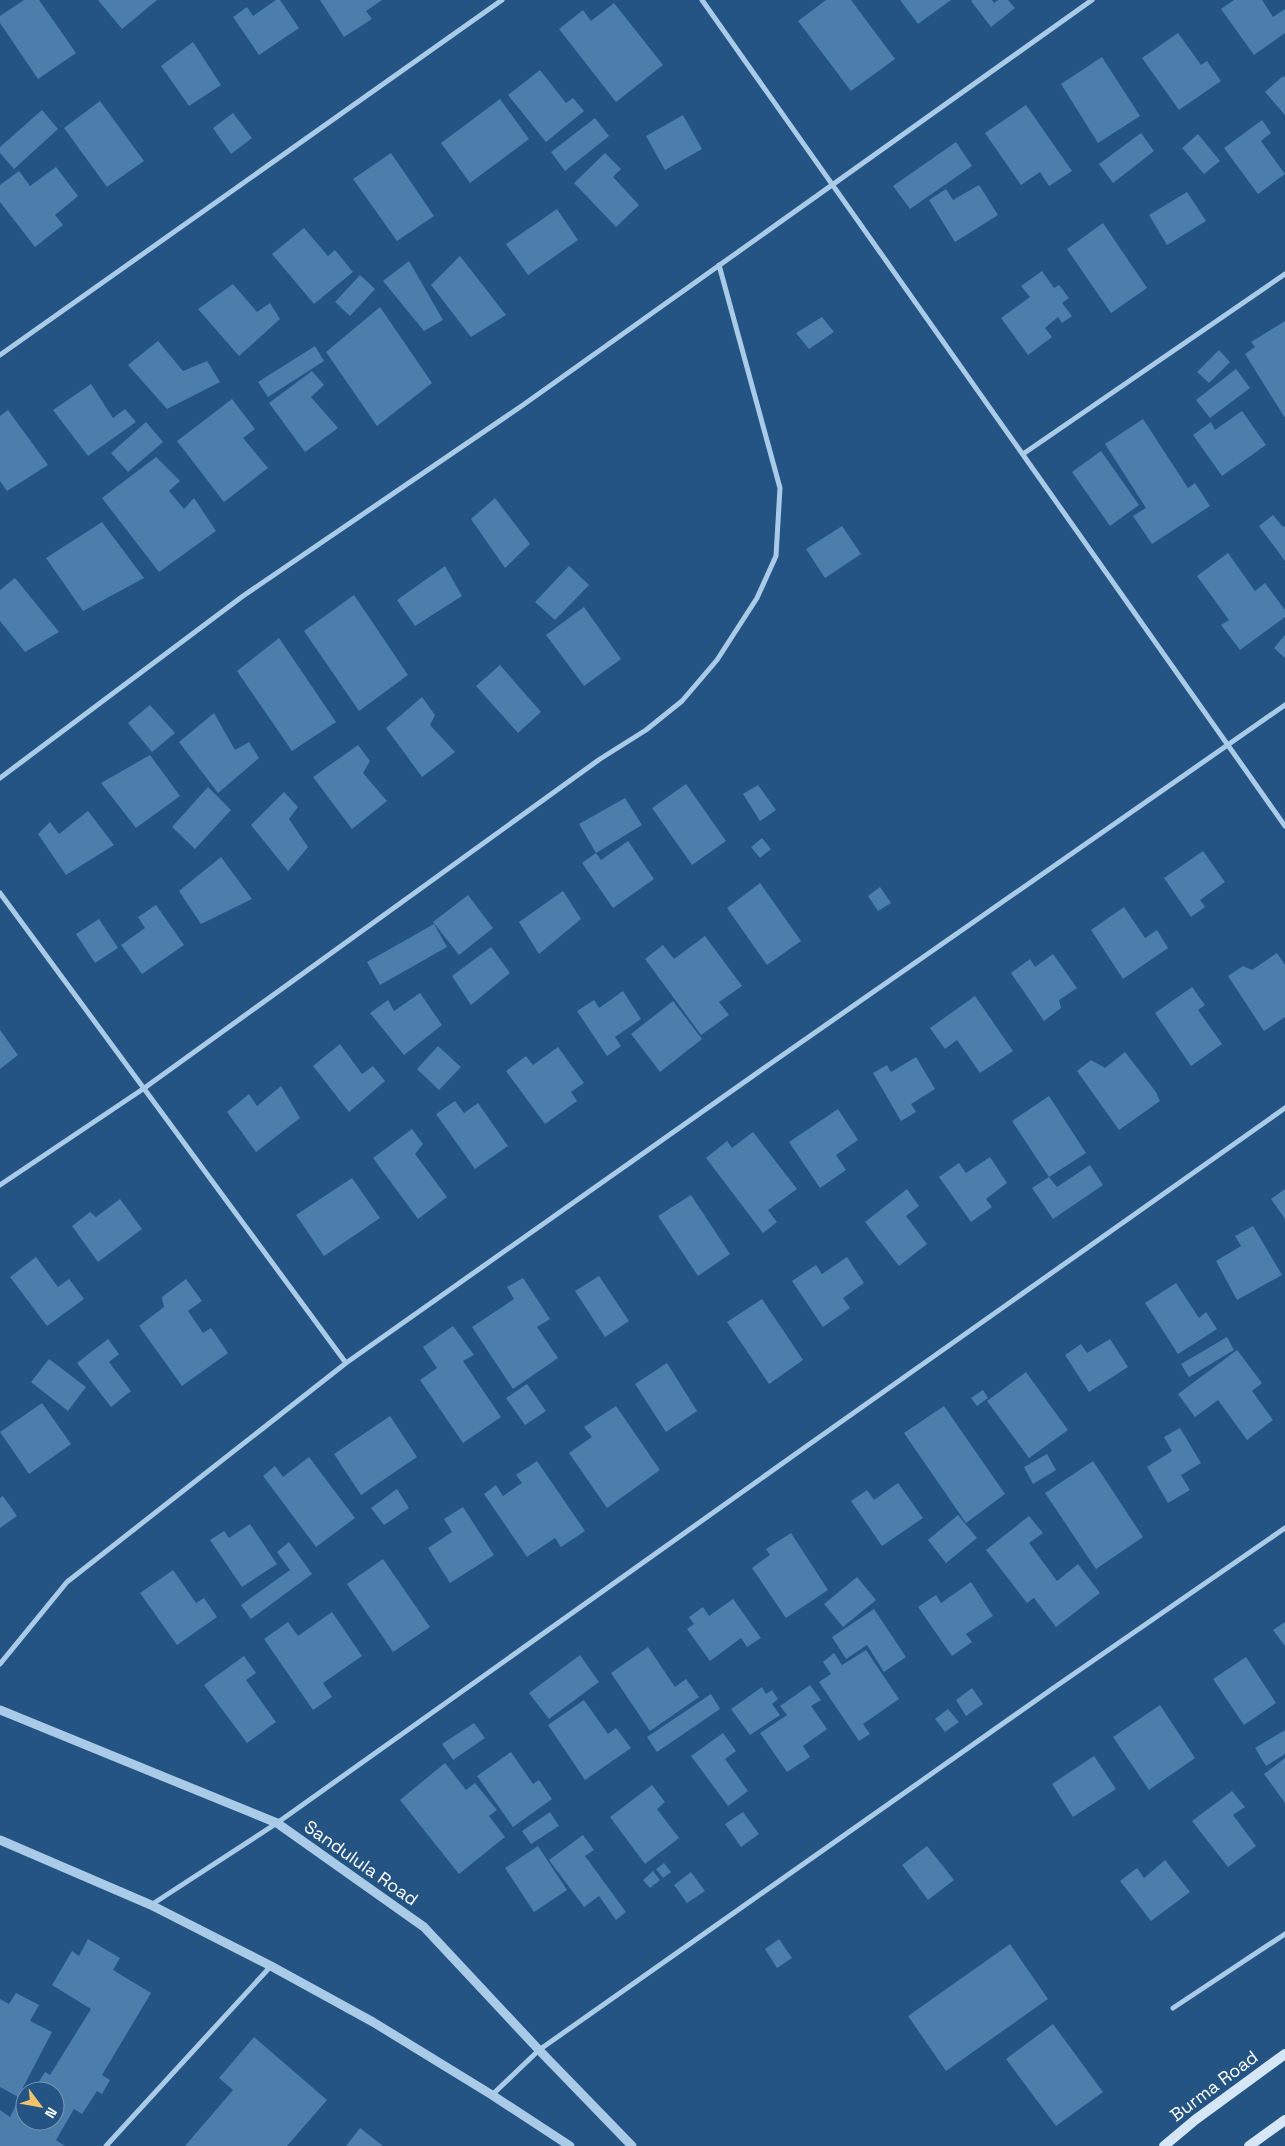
<svg xmlns="http://www.w3.org/2000/svg" width="1285" height="2146" font-family="'Space Grotesk',sans-serif">
	<style>
		.building { fill: #4b7eab }
		.lines { fill: none; stroke-linecap: round; stroke-linejoin: round }
		.minor { stroke: #aacbe8; stroke-width: 5 }
		.tertiary { stroke: #aacbe8; stroke-width: 9 }
		.secondary { stroke: #d5e6f7; stroke-width: 10 }
		.labels { text-anchor: middle; stroke-width: 4.5; stroke-linejoin: round; paint-order: stroke }
		.street-label { font-size: 18px; fill: #fff; stroke: #235483 }
	</style>
	<rect width="100%" height="100%" fill="#235483"/>
	<path class="building" d="M24,0H39L76,53L38,79L0,23V16Z
		M98,0H157L122,29Z
		M276,0H280L299,28L259,55L233,17L247,7L253,16Z
		M320,0H382L366,11L372,19L344,37Z
		M826,0H851L895,59L851,91L798,21Z
		M900,0H951L918,24Z
		M973,0H992L994,3L998,0H1008L1015,8L991,27L971,1Z
		M1234,0H1262L1273,17L1285,9V33L1254,55L1221,9Z
		M614,3L663,65L616,102L559,29L583,10L591,21Z
		M1178,33L1201,65L1207,61L1221,81L1179,110L1142,58Z
		M193,42L221,85L189,106L161,66Z
		M1102,57L1140,116L1098,143L1061,84Z
		M540,70L566,103L573,98L584,111L546,142L508,95Z
		M1283,76L1285,78V115L1265,92Z
		M500,99L529,139L470,183L441,143Z
		M100,101L144,161L107,187L64,128Z
		M1026,105L1072,171L1049,186L1040,172L1021,185L985,133Z
		M42,110L58,129L14,169L0,153V147Z
		M233,113L252,138L231,154L213,128Z
		M683,115L702,149L665,170L646,136Z
		M595,118L609,136L565,171L551,152Z
		M1262,120L1271,133L1261,141L1285,174L1258,194L1224,148Z
		M1141,133L1154,151L1113,183L1099,164Z
		M1198,134L1220,161L1204,174L1182,148Z
		M956,142L972,166L910,209L893,186Z
		M391,153L434,216L397,241L353,179Z
		M605,153L621,169L613,177L639,205L616,227L574,183Z
		M56,167L78,196L55,215L63,225L35,247L0,202V185L19,171L30,186Z
		M979,185L998,215L955,242L929,200L946,189L953,200Z
		M1187,192L1206,221L1167,245L1149,215Z
		M557,209L578,240L528,275L506,244Z
		M1103,223L1147,288L1111,313L1067,249Z
		M304,228L328,256L335,250L353,272L314,304L272,254Z
		M460,256L506,315L471,337L431,285Z
		M409,261L443,320L424,331L383,281Z
		M1042,271L1054,288L1059,285L1069,298L1062,303L1072,316L1062,323L1058,317L1045,328L1052,337L1028,355L1001,318L1030,297L1021,286Z
		M360,275L375,289L350,316L335,302Z
		M233,284L257,312L270,303L280,319L239,356L198,309Z
		M380,307L432,383L377,426L326,352Z
		M822,317L834,332L809,349L796,333Z
		M1285,321V418L1245,354L1255,347L1251,342Z
		M158,341L183,371L207,361L220,382L167,409L128,365Z
		M315,346L324,361L268,397L258,382Z
		M1219,350L1230,362L1209,383L1197,372Z
		M1236,369L1250,388L1210,418L1196,400Z
		M312,371L324,385L311,397L338,428L305,452L269,403Z
		M91,384L113,418L125,409L136,422L88,456L53,410Z
		M232,399L255,429L243,438L268,468L224,502L177,441Z
		M8,410L48,465L7,491L0,481V416Z
		M1242,411L1266,445L1222,476L1193,435L1211,422L1215,430Z
		M1143,419L1188,488L1195,483L1210,506L1152,544L1133,516L1146,508L1105,444Z
		M146,422L163,442L128,472L111,453Z
		M1101,451L1139,505L1110,526L1072,472Z
		M156,457L180,481L169,491L184,509L194,498L216,531L159,572L102,498Z
		M495,498L530,544L505,568L471,519Z
		M1273,515L1283,527L1285,526V561L1259,526Z
		M102,522L144,578L83,611L46,558Z
		M842,526L861,554L825,578L806,549Z
		M1228,553L1255,591L1265,583L1285,610V617L1240,650L1221,625L1229,620L1197,576Z
		M445,566L462,596L415,626L397,600Z
		M569,566L589,585L555,620L535,602Z
		M15,578L59,632L25,652L0,621V590Z
		M354,595L408,675L359,711L304,631Z
		M584,607L621,659L584,686L546,635Z
		M1285,635V658L1274,648Z
		M279,638L336,722L292,751L237,671Z
		M500,665L541,712L518,733L476,686Z
		M422,697L435,715L430,725L455,752L422,777L386,728Z
		M150,705L175,733L152,752L128,723Z
		M214,713L235,750L249,742L259,758L218,793L179,742Z
		M358,745L370,761L363,773L387,801L352,829L313,777Z
		M150,755L180,796L136,828L101,783Z
		M686,784L726,841L692,865L652,808Z
		M758,785L776,810L760,821L743,794Z
		M208,787L231,810L195,849L172,827Z
		M284,792L298,807L289,819L308,847L288,871L251,825Z
		M625,798L642,825L596,853L579,824Z
		M88,811L114,845L66,875L38,834L50,822L59,834Z
		M762,838L771,849L760,858L751,847Z
		M628,841L654,879L613,908L582,863L596,853L601,860Z
		M1203,851L1225,882L1200,900L1205,907L1191,917L1164,878Z
		M221,857L252,899L201,924L179,891Z
		M760,883L801,941L767,965L727,908Z
		M880,887L891,903L878,911L868,896Z
		M563,891L581,919L539,954L519,922Z
		M468,895L493,928L459,955L433,922Z
		M156,905L184,945L142,974L121,945L145,928L138,917Z
		M1124,907L1145,938L1157,930L1168,948L1123,979L1091,930Z
		M99,919L118,948L95,963L76,934Z
		M434,924L447,947L380,985L367,962Z
		M705,936L742,986L719,1002L729,1015L701,1035L645,959L663,945L674,959Z
		M491,947L510,973L471,1005L452,976Z
		M1277,953L1285,965V1017L1264,1031L1228,976L1243,966L1252,970Z
		M1053,954L1077,988L1059,1000L1061,1008L1044,1021L1011,973L1030,959L1035,967Z
		M1192,987L1205,1005L1198,1010L1222,1044L1191,1066L1155,1013Z
		M623,991L641,1019L615,1037L621,1046L607,1056L577,1011L594,1000L599,1008Z
		M420,993L442,1025L404,1055L370,1013L388,1000L394,1011Z
		M975,996L1013,1051L980,1073L957,1040L945,1049L930,1028Z
		M673,1001L702,1039L660,1072L631,1034Z
		M0,1030L18,1055L0,1069Z
		M340,1044L362,1074L373,1066L385,1081L349,1112L313,1066Z
		M438,1046L461,1067L439,1090L417,1069Z
		M558,1047L584,1083L571,1092L577,1101L545,1124L506,1071L526,1056L533,1065Z
		M1125,1052L1156,1092L1160,1101L1119,1130L1077,1071L1091,1060L1105,1068Z
		M916,1057L935,1089L911,1104L916,1112L901,1121L873,1073L887,1065L891,1072Z
		M281,1086L300,1118L256,1152L227,1112L249,1094L257,1106Z
		M1049,1096L1086,1153L1049,1177L1012,1121Z
		M455,1101L464,1113L478,1103L508,1146L475,1169L436,1114Z
		M838,1109L858,1140L836,1155L846,1170L820,1188L789,1142Z
		M412,1129L423,1144L415,1154L447,1197L418,1219L373,1158Z
		M753,1132L797,1189L768,1210L777,1222L763,1233L706,1158L727,1141L732,1148Z
		M990,1157L1007,1183L986,1199L992,1207L971,1222L939,1177L959,1163L966,1173Z
		M1090,1165L1103,1185L1053,1219L1032,1188L1049,1177L1057,1187Z
		M352,1178L380,1218L324,1256L296,1215Z
		M907,1189L919,1206L906,1216L927,1244L899,1266L865,1222Z
		M1285,1189V1219L1271,1199Z
		M691,1195L730,1254L698,1276L658,1216Z
		M120,1199L142,1229L98,1262L72,1226L90,1212L96,1217Z
		M1253,1226L1282,1275L1237,1300L1216,1261L1241,1246L1235,1236Z
		M36,1257L58,1287L69,1279L84,1299L47,1326L10,1277Z
		M847,1257L864,1283L843,1298L850,1308L823,1327L792,1281L816,1265L822,1274Z
		M599,1276L629,1321L605,1337L575,1291Z
		M523,1278L550,1319L537,1327L558,1358L513,1389L472,1327L514,1299L507,1287Z
		M186,1279L202,1301L188,1311L203,1333L211,1328L228,1353L182,1386L139,1326L164,1307L162,1297Z
		M1176,1283L1199,1318L1206,1312L1217,1329L1178,1354L1145,1303Z
		M762,1299L803,1360L769,1384L727,1322Z
		M453,1326L474,1355L463,1361L501,1417L463,1443L420,1380L437,1368L423,1347Z
		M1227,1337L1234,1350L1189,1377L1181,1364Z
		M108,1339L119,1354L109,1362L131,1391L111,1407L77,1363Z
		M1110,1339L1128,1367L1089,1392L1065,1355L1081,1344L1087,1353Z
		M1237,1350L1262,1383L1252,1391L1273,1420L1247,1440L1218,1400L1195,1417L1178,1394Z
		M49,1359L86,1387L68,1411L31,1382Z
		M667,1363L697,1411L666,1432L635,1384Z
		M1026,1372L1068,1430L1029,1458L987,1401Z
		M527,1384L546,1411L525,1425L506,1398Z
		M983,1390L988,1398L977,1406L971,1398Z
		M42,1403L71,1444L29,1474L0,1432Z
		M616,1406L660,1470L607,1508L569,1453L592,1437L584,1427Z
		M944,1406L1005,1494L966,1523L904,1433Z
		M390,1416L417,1457L361,1495L334,1454Z
		M1180,1428L1201,1463L1181,1475L1190,1490L1168,1503L1147,1467L1172,1451L1164,1437Z
		M1047,1454L1056,1470L1033,1484L1024,1467Z
		M309,1457L355,1518L316,1547L263,1476L275,1466L283,1477Z
		M537,1461L585,1531L561,1547L555,1538L527,1557L484,1494L496,1485L503,1496L522,1483L516,1475Z
		M1093,1461L1143,1537L1096,1569L1045,1493Z
		M898,1483L923,1518L882,1546L851,1501L867,1490L874,1500Z
		M397,1489L409,1508L384,1525L371,1508Z
		M3,1496L17,1516L0,1528V1498Z
		M463,1507L494,1555L450,1583L428,1548L452,1532L444,1519Z
		M958,1515L977,1538L946,1563L928,1540Z
		M1029,1516L1043,1533L1029,1543L1057,1581L1078,1564L1100,1593L1056,1627L1034,1598L1027,1603L986,1550Z
		M250,1524L277,1564L242,1587L210,1540L224,1531L229,1538Z
		M791,1533L828,1590L786,1618L752,1568L770,1555L766,1549Z
		M289,1542L312,1574L251,1619L241,1605L290,1570L277,1552Z
		M383,1559L430,1627L393,1652L347,1584Z
		M173,1570L196,1603L204,1598L217,1617L177,1645L140,1593Z
		M857,1577L876,1600L843,1627L824,1604Z
		M971,1582L993,1616L966,1634L972,1642L952,1656L918,1607L936,1595L941,1603Z
		M733,1599L761,1638L747,1647L741,1638L710,1661L687,1629L694,1624L689,1617L703,1607L709,1616Z
		M874,1609L906,1657L884,1672L867,1645L846,1659L832,1637Z
		M332,1612L362,1656L323,1683L332,1697L313,1710L264,1639L288,1622L298,1636Z
		M1285,1622V1646L1273,1630Z
		M648,1647L675,1687L686,1679L699,1697L650,1731L611,1673Z
		M866,1650L899,1699L863,1724L870,1734L859,1741L819,1682L831,1674L823,1662L834,1653L842,1665Z
		M580,1655L599,1682L549,1719L529,1693Z
		M244,1656L256,1673L246,1680L276,1722L247,1743L204,1685Z
		M1246,1657L1276,1703L1244,1725L1213,1679Z
		M810,1685L821,1700L811,1706L827,1729L803,1746L810,1757L787,1772L760,1733L787,1715L780,1706Z
		M762,1687L766,1694L772,1690L778,1699L772,1704L780,1715L750,1735L731,1709Z
		M972,1688L983,1704L966,1716L956,1700Z
		M711,1694L720,1709L657,1752L647,1737Z
		M584,1700L608,1734L616,1728L631,1748L585,1780L548,1725Z
		M1160,1705L1195,1758L1149,1790L1113,1737Z
		M948,1709L959,1722L945,1732L935,1719Z
		M474,1723L485,1738L453,1760L442,1744Z
		M1285,1730V1754L1266,1766L1255,1748Z
		M723,1733L736,1751L725,1759L748,1791L728,1806L691,1756Z
		M511,1752L533,1784L539,1780L552,1799L513,1827L477,1776Z
		M1094,1756L1116,1789L1073,1817L1052,1784Z
		M1285,1758V1803L1264,1774Z
		M445,1763L466,1790L475,1783L497,1810L489,1816L505,1837L459,1874L400,1800Z
		M652,1785L665,1802L657,1809L679,1838L645,1864L610,1817Z
		M1232,1791L1245,1807L1233,1815L1256,1846L1228,1867L1192,1821Z
		M550,1812L559,1826L531,1844L522,1831Z
		M743,1812L759,1834L741,1847L725,1824Z
		M583,1835L594,1850L585,1856L626,1912L616,1920L599,1896L584,1907L549,1860Z
		M538,1846L567,1890L534,1912L505,1868Z
		M927,1846L954,1880L928,1900L902,1865Z
		M1165,1860L1190,1892L1151,1921L1120,1881L1137,1868L1144,1878Z
		M664,1863L671,1872L663,1878L656,1869Z
		M653,1871L660,1880L650,1888L643,1880Z
		M691,1872L705,1891L687,1903L674,1885Z
		M88,1939L120,1958L113,1970L151,1993L102,2075L110,2080L102,2094L97,2091L82,2114L74,2109L56,2140L65,2146H0V2110L10,2117L19,2099L25,2103V2121H55V2091H33L45,2072L50,2075L91,2009L52,1985L72,1951L79,1956Z
		M779,1939L792,1958L777,1968L765,1949Z
		M1010,1944L1048,1999L946,2071L908,2016Z
		M16,1993L39,2005L30,2021L52,2032L18,2097L0,2087V1999L9,2004Z
		M1053,2024L1103,2092L1056,2126L1006,2059Z
		M254,2037L327,2100L287,2146H185L233,2090L219,2078Z
		M360,2128L383,2146H346Z"/>
	<g class="lines">
		<path class="minor" d="M702,0L1285,826
			M0,355L502,0
			M1023,454L1285,274
			M0,778L243,596L523,405L1092,0
			M0,893L346,1363
			M0,1185L143,1089L600,759L646,730L682,701L717,660L757,598L776,556L780,488L719,265
			M0,1664L67,1582L346,1363L767,1066L1285,705
			M151,1905L277,1823L804,1448L1285,1108
			M1173,2008L1285,1934
			M492,2095L539,2050L1052,1689L1285,1528
			M106,2146L271,1966"/>
		<path class="tertiary" d="M0,1710L277,1823L424,1927L539,2050L632,2146
			M0,1840L151,1905L271,1966L373,2022L492,2095L570,2146"/>
		<path class="secondary" d="M1164,2146L1195,2120L1285,2054
			M1249,2146L1285,2120"/>
	</g>
	<g class="labels">
		<g class="street-label">
			<text transform="translate(361 1863) rotate(35)" y="6">Sandulula Road</text>
			<text transform="translate(1214 2086) rotate(-37)" y="6">Burma Road</text>
		</g>
	</g>
	<g transform="translate(40 2106) rotate(122)"><circle r="24" fill="#235483" stroke="#7b98b5"/>
	<path d="M0-4L9 19L0 12L-9 19Z" fill="#f3c26d"/>
	<text y="-8" font-size="14" font-weight="bold" text-anchor="middle" fill="#ffffff">N</text>
	</g>
</svg>
